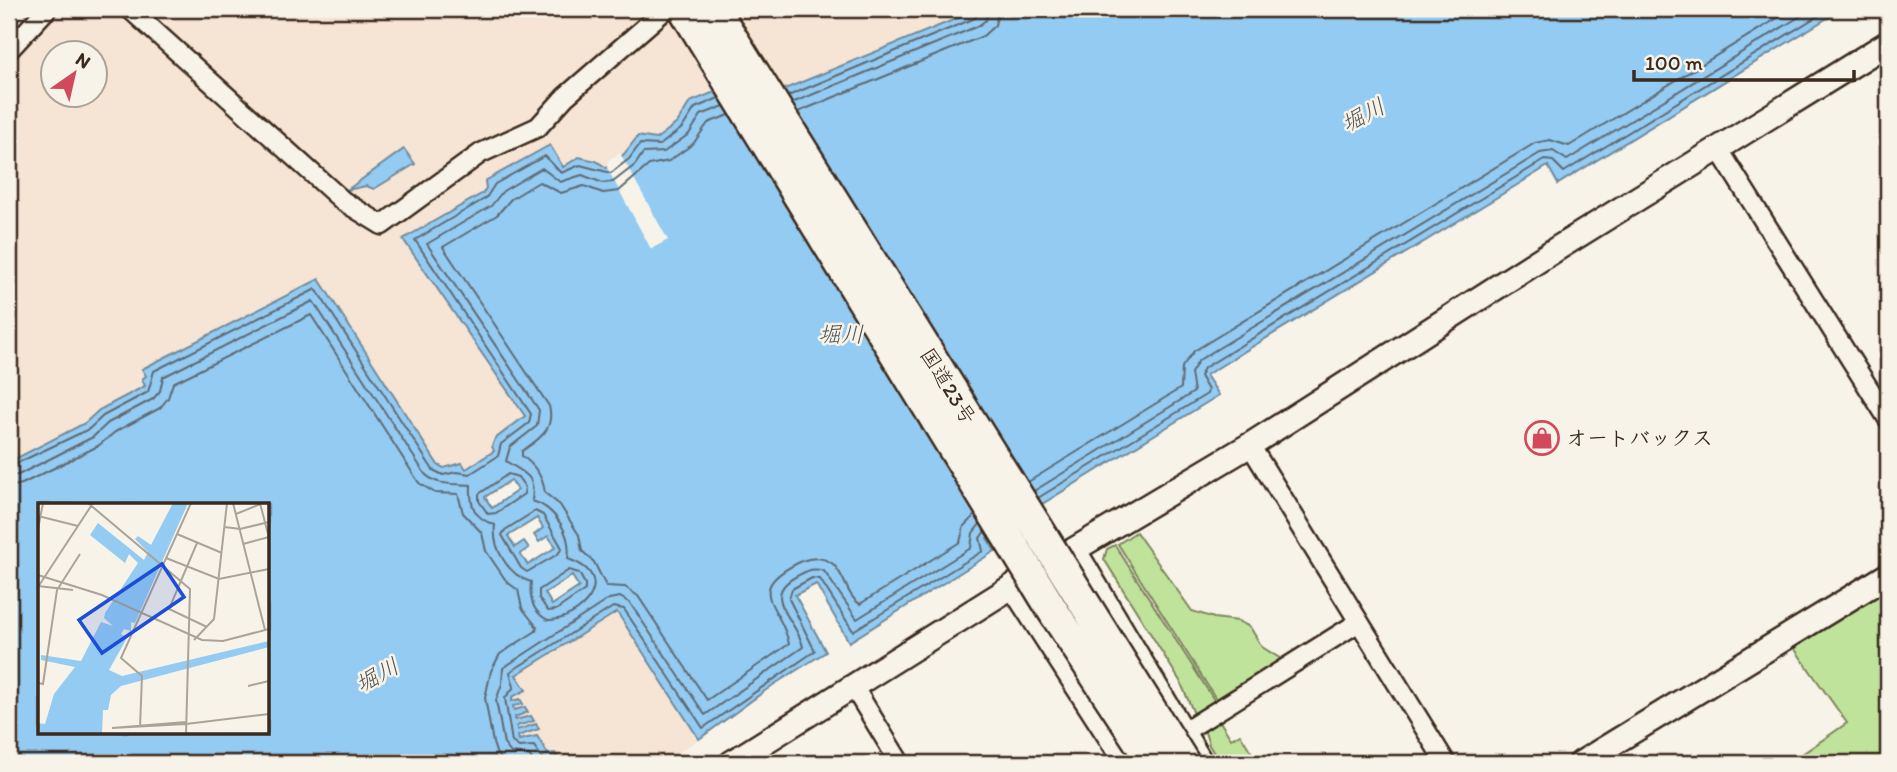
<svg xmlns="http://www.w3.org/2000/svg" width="1897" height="772" font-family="Itim,'Klee One',sans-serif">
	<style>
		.built { fill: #f6e4d4; fill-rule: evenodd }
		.green { fill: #c0e39c; stroke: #7e865d; stroke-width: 2 }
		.water { fill: #93cbf2; stroke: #708b9d; stroke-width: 2; fill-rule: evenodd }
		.pier { fill: #f7f3e8 }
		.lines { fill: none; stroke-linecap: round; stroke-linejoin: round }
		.shore { stroke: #5e6a73; stroke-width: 2 }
		.minor-casing { stroke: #3b2a1e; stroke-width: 23 }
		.tertiary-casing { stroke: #3b2a1e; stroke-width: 28 }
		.minor { stroke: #f7f3e8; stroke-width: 18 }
		.tertiary { stroke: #f7f3e8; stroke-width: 23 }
		.trunk-bridge-casing { stroke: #3b2a1e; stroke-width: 35; stroke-linecap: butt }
		.trunk-bridge { stroke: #f7f3e8; stroke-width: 30 }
		.labels { text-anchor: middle; stroke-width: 5; stroke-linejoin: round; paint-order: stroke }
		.street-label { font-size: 21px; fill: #3b2a1e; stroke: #f7f3e8 }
		.poi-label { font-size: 21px; font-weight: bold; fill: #3b2a1e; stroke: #f7f3e8; text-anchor: start }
		.water-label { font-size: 23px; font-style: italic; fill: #515253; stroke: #f7f3e8 }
		.inset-road { fill: none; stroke: #aca397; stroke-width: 2 }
		.view { fill: #1d4ed8; fill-opacity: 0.15; stroke: #1d4ed8; stroke-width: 3.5 }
		.inset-edge { fill: none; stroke: #3b2a1e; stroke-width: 3.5 }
	</style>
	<rect width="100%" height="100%" fill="#f7f3e8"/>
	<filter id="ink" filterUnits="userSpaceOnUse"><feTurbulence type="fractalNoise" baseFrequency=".0143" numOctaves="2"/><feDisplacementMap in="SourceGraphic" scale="14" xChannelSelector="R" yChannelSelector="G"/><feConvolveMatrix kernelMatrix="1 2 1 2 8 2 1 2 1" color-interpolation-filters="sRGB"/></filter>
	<g filter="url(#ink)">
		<path class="built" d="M52,9H115L333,208L370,230L396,228L496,157L542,136L571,104L671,20L714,93L690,103L678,123L656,139L647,136L628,146L624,154L610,162L607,168L596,161L579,157L563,167L550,146L485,181L487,188L483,192L404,239L525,417L495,439L494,451L465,469L438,465L319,279L143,370L146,376V386L99,410L85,423L9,462V56ZM52,52H94V94H52Z
			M145,9H652L559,89L531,119L485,140L385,211H380L343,192Z
			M732,9H980L780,91Z
			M618,612L699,739L663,763H561L555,753L548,755L532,738L519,740L518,736L531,734L528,729L517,730L516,726L527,725L524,719L515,721V717L525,707L514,710L512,697L518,695L516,675Z"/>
		<path class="green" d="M1136,532L1192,611L1214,618L1238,621L1250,627L1262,647L1286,662L1218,702L1118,544Z
			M1115,545L1216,703L1195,716L1180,681L1104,559L1107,549Z
			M1888,590V763H1800L1798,757L1847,723L1794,648Z
			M1219,720L1231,739L1240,734L1258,763H1220L1209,745L1204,729Z"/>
		<path class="water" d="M980,9H1842L1558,184L1548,166L1206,375L1219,395L987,538L995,551L849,642L816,584L795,595L826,652L773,685L699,739L617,612L516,675L526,690L512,697V701L520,699L523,704L513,706L514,710L525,707L528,712L515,717V720L531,716L534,721L517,726V730L536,724L539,729L518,736L519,740L537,736L548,754L555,753L561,763H9V462L85,423L99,410L145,386L142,379L146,376L142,369L319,279L438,465L444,468L462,463L466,469L494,451L492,446L495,439L525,416L403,239L483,193L486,188L485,181L550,145L563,167L579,157L596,161L607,168L624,154L638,136L656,139L677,123L690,102L768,70L780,91ZM511,480L518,490L492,508L485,497ZM40,504H268V732H40ZM537,518L543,528L534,535L539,542L548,536L556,547L528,565L520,554L529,548L524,541L515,547L508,536ZM572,576L579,587L552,605L545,593Z
			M404,149L415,164L374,189L366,186L347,190Z"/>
		<path class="pier" d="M620,153L668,240L651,249L607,168L608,160Z"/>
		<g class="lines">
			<path class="shore" d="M788,96L975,18L980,9
				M792,103L978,26L986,20L988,9
				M798,112L983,36L995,25L999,9
				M729,115L708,123L693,144L669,161L649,165L619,191L603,193L584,186L561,193L539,182L511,199L497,215L443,247L549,406C555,430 539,439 522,451V456C535,465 543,477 545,493L560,505L579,535L582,551L594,562L606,586L625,587L638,596L707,700L789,644C782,605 740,590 802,561C812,557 824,557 833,564C845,575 847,597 860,604L960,542L964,526L975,515
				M9,467L89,429L103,416L148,392L154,371L316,289L433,470L443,475L457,472L470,474L498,456L501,444L529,423L531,414L415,240L486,198L495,184L545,156L561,173L580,165L611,173L629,159L640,144L660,145L682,128L695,108L719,98
				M508,474L518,477L525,487L524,494L496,513L488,514L479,501V494Z
				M9,476L18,475L93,437L108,423L153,399L160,391L163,377L313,301L425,474C438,487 455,483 471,485C470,505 473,518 495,525C492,548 508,575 531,582C529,598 532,612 548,620C577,622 623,578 568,559C572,535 556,508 532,501C536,473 524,474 506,461L510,447L537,426L539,410L427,244L491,206L503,191L542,168L560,182L582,175L603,183L613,182L635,165L643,153L664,152L689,134L701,115L724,106
				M1028,482L1181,388L1182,367L1194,351L1535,143L1550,140L1569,146L1792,9
				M9,487L22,484L98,446L115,432L160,408L168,398L173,383L311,315L419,483L435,493L458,494L463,513L482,533L486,551L507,582L518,590L522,608L537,627L536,631L500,654L491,671L485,698L493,743L497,755L507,763
				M1034,491L1194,392L1191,373L1199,360L1540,153L1553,151L1567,160L1812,9
				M1038,498L1207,394L1208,390L1200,376L1204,368L1544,160L1553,161L1564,172L1829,9
				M535,511L543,515L562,548L558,554L527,572L521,568L502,535L505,530Z
				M569,570L579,573L585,584V590L556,610L548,611L539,598V590Z
				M535,763L529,755L511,753L504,744L496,700L502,684L503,668L609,599L620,597L630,603L705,715L803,647C798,620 758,596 797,576C807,571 813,567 824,571L857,619L971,548L973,533L980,524
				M553,763L543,759L534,746L519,747L512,742L505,698L514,687L510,672L613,607L624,609L703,728L815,651L789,599L792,589L812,578L820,579L853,631L983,551L980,538L985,531"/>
			<g class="minor-casing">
				<path id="minor" d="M130,9L343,201L382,225L481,153L538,127L565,97L666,9
					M9,50L47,9
					M1718,148L1888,419
					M1250,445L1446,763
					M853,686L900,763
					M1182,733L1359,622"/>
			</g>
			<g class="tertiary-casing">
				<path id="tertiary" d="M1074,550L1201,763
					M1013,586L1127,763
					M731,763L1013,586L1250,445L1558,248L1888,43
					M1581,763L1888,575"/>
			</g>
			<use href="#minor" class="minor"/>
			<use href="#tertiary" class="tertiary"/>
			<g class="trunk-bridge-casing">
				<path id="trunk-bridge" d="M684,9L1055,614L1153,763
					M714,9L1184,763"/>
			</g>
			<use href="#trunk-bridge" class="trunk-bridge"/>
		</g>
	</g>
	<defs>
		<g id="shop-ring" transform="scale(1.75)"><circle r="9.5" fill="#f7f3e8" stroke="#d1495b" stroke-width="1.5"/><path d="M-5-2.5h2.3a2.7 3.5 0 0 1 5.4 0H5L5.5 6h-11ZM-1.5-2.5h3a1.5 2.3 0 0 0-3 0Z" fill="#d1495b"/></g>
	</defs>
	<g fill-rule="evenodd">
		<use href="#shop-ring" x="1542" y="438"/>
	</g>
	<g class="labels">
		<g class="street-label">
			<text transform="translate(948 386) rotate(58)" y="7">国道23号</text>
		</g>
		<g class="poi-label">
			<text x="1566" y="445">オートバックス</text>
		</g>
		<g class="water-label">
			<text transform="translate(1363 115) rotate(-28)" y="8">堀川</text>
			<text x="841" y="342">堀川</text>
			<text transform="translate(377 675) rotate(-29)" y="8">堀川</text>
		</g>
	</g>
	<g transform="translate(38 503)">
		<rect width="231" height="231" fill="#f7f3e8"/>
		<path d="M135,0H150L97,120L93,119V128L86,126L83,131L89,135L71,167L84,173L231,138V144L83,183L73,192L70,207H65L64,231H0V220L7,221L16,191L37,164L3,157V152L43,158L63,119L75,123L66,115L67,110L100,60L91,51L87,60L52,32L60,20L106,57L110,49L97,36L100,33L113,42Z" fill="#93cbf2"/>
		<path class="inset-road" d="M50,0L152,86L148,231M195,0L227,127M222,0L231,35M198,11L225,0M0,13L40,23M187,24L202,26L231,19M0,26L5,0M139,31L184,50M159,40L131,106L169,124M205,41L231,34M128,55L181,76L231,66M0,72L64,92L164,137L185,138L231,126M0,83L35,87M0,84L55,0M156,137L176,116L189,0M0,180L5,181L19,87L42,51M210,183L231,178M148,219L74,225L148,221M148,221L231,211M102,224L104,173L83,155L153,0"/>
		<path class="view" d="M124,61L146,94L64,150L41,117Z"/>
		<rect width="231" height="231" class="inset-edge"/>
	</g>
	<rect width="1897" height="772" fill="none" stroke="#f7f3e8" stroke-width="35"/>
	<rect x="18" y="18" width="1862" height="737" fill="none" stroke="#3b2a1e" stroke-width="2.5" filter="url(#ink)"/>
	<g transform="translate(74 74) rotate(34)"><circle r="33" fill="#f7f3e8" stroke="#aca397" stroke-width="2"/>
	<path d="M0-5L12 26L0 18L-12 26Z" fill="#d1495b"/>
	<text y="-10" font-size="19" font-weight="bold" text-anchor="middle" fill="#3b2a1e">N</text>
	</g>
	<path d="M1634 70v10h220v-10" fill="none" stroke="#3b2a1e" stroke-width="3.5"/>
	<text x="1645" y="70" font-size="21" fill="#3b2a1e" stroke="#f7f3e8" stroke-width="5" paint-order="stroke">100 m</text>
</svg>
